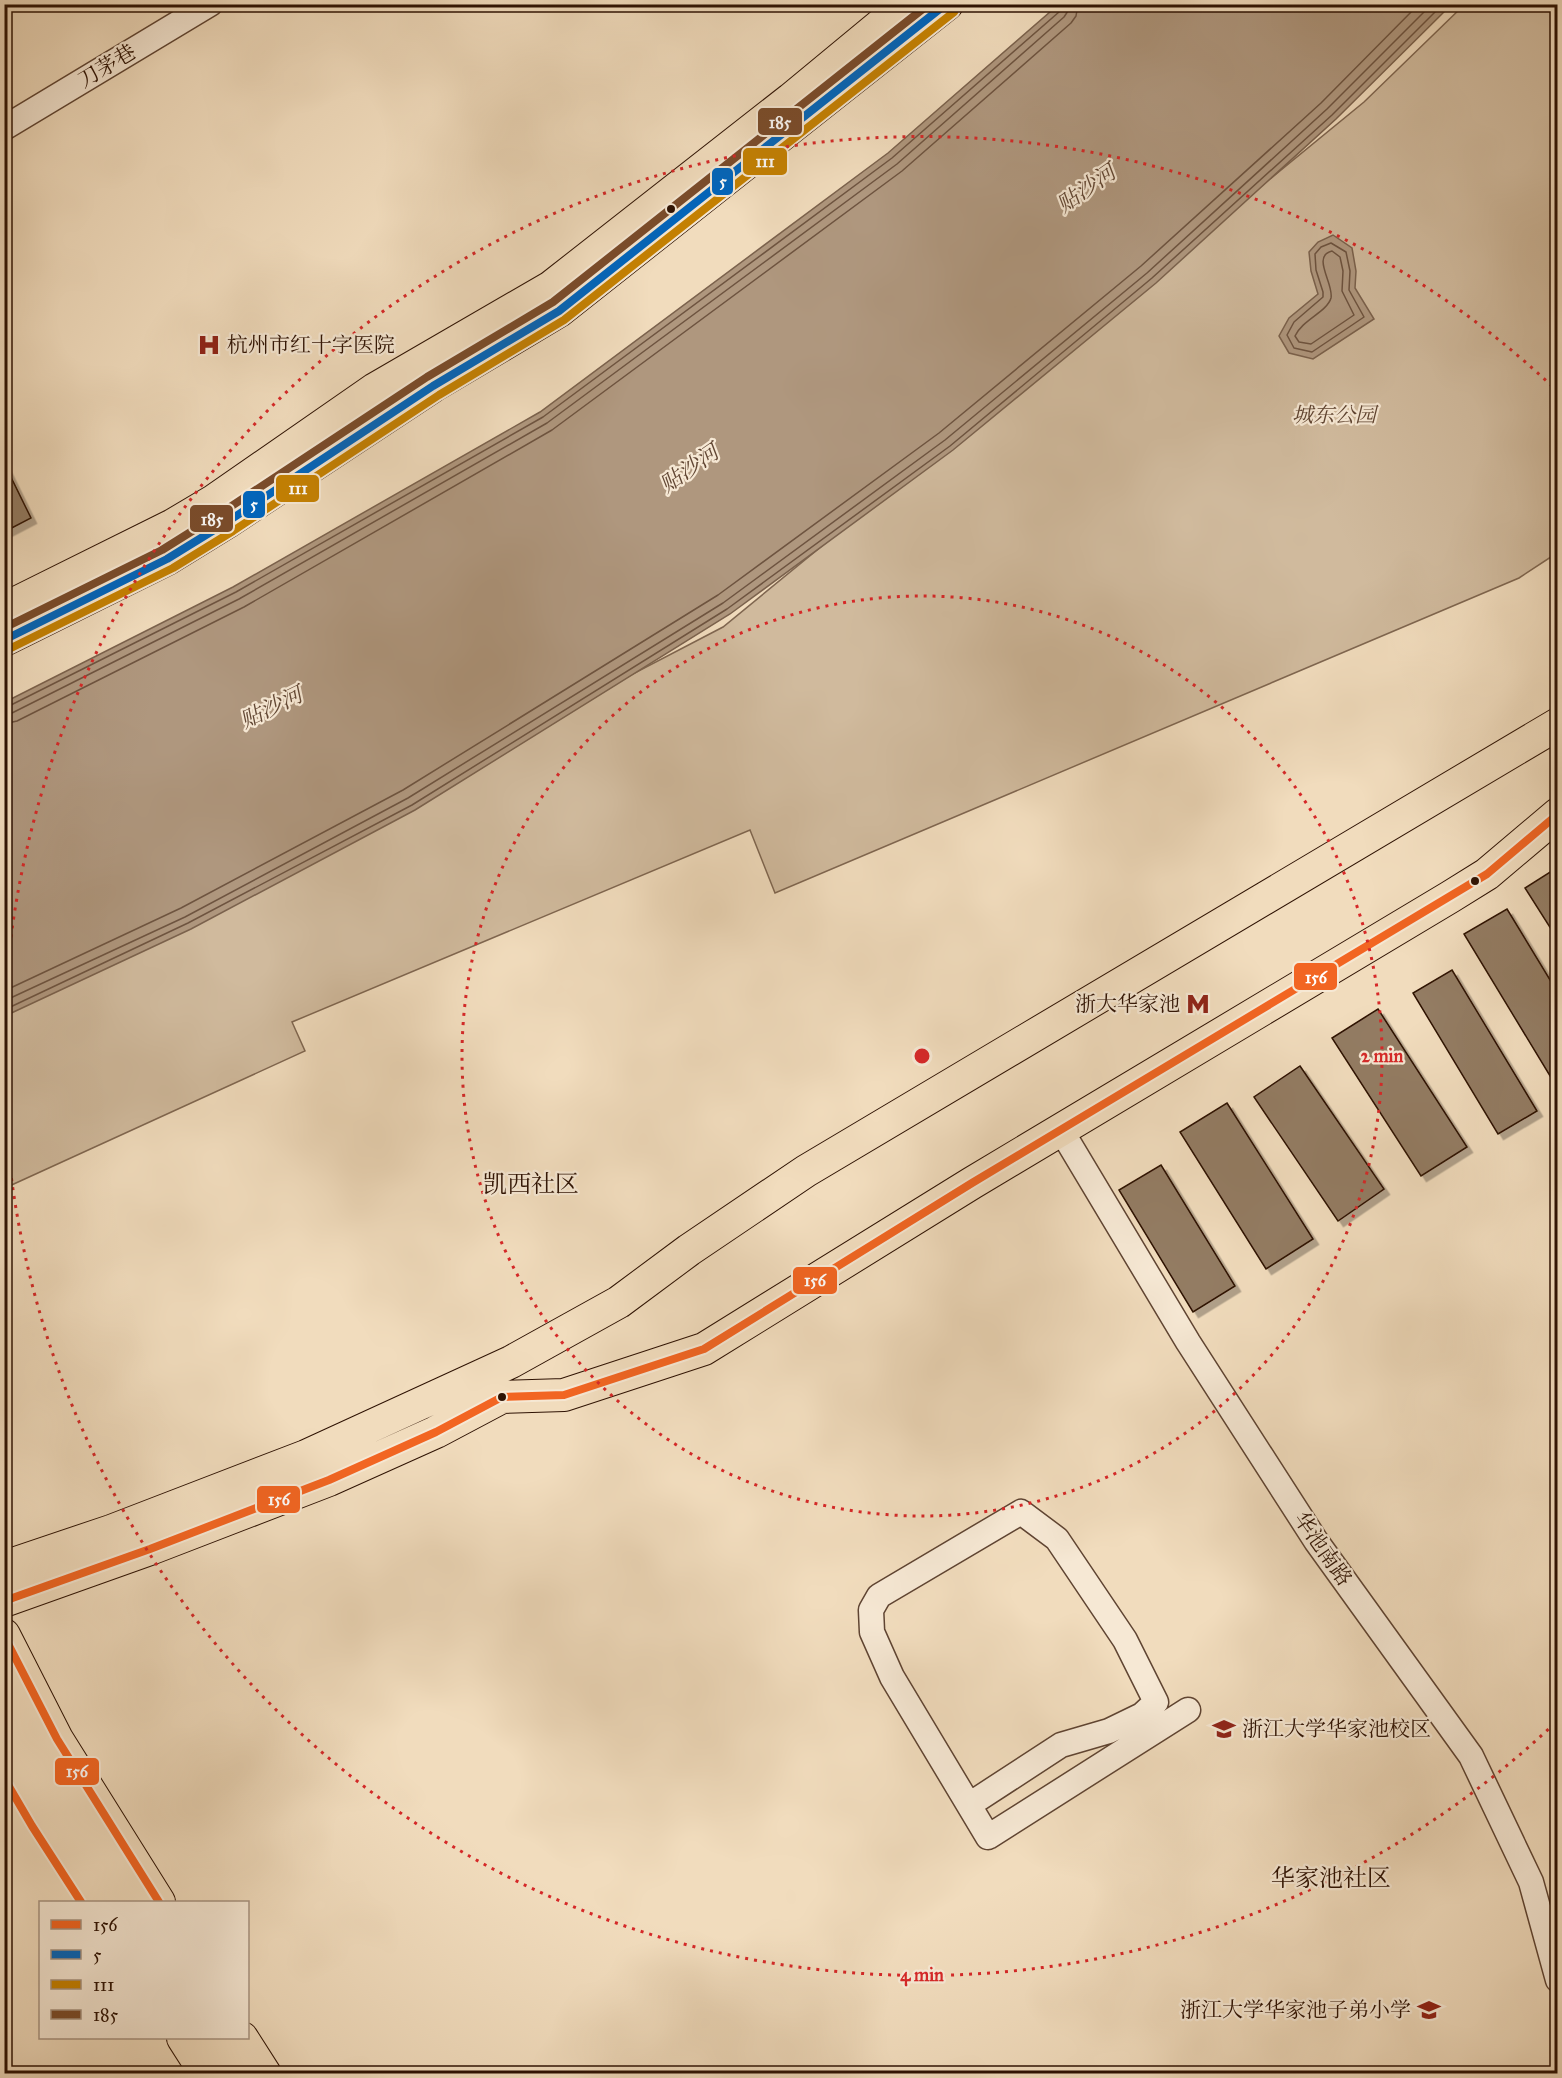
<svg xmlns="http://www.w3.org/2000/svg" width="1562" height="2078" font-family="'IM FELL Great Primer','Noto Serif SC',serif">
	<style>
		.green { fill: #d0ba9d; stroke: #7f6650; stroke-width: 1.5 }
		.water { fill: #af977e; stroke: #7b624d; stroke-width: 1.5 }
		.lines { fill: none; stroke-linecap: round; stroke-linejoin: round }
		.shore { stroke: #6e5440; stroke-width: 1.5 }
		.building { fill: #937b64; stroke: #2e1203; stroke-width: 1.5; filter: url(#shadow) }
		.minor-casing { stroke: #5f4432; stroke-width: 27 }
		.major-casing { stroke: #2e1203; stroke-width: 34 }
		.minor { stroke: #f6e8d4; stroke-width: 24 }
		.major { stroke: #f1dcbd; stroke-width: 32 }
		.bus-1-casing { stroke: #f6e8d4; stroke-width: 12 }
		.bus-2-casing { stroke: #f6e8d4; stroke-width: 12 }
		.bus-3-casing { stroke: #f6e8d4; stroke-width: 12 }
		.bus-4-casing { stroke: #f6e8d4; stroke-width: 12 }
		.bus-1 { stroke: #f26522; stroke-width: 8 }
		.bus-2 { stroke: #0065bd; stroke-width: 8 }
		.bus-3 { stroke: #c58101; stroke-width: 8 }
		.bus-4 { stroke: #7a4b2a; stroke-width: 8 }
		.ring { fill: none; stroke: #d62828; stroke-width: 3; stroke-dasharray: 3 6 }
		.bus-dot { fill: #2e1203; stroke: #f6e8d4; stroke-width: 2 }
		.labels { text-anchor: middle; stroke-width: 4.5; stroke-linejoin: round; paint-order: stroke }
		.street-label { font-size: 21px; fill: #2e1203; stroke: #f6e8d4 }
		.poi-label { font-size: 21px; fill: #2e1203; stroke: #f6e8d4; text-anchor: start }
		.park-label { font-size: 21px; font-style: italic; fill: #5f4431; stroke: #f6e8d4 }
		.water-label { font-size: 22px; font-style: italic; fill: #624734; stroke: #f6e8d4 }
		.quarter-label { font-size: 24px; fill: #2e1203; stroke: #f6e8d4 }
		.centre { fill: #d62828; stroke: #f6e8d4; stroke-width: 3 }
		.ring-label { font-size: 18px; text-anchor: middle; font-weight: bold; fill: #d62828; stroke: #f6e8d4; stroke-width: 4.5; stroke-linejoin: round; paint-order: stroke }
		.line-badge { stroke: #f6e8d4; stroke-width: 2 }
		.badge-label { font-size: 16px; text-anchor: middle; font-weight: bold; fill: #fff }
	</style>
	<defs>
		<filter id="shadow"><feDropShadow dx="5.5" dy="5.5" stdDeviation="0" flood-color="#0004"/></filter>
	</defs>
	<rect width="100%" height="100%" fill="#f1dcbd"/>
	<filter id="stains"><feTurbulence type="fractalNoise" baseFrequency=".00333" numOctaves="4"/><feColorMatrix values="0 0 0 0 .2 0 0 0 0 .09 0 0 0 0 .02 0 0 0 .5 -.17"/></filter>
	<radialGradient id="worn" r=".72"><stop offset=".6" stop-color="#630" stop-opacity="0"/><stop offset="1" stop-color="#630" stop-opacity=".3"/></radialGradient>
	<path class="green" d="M1464,5H1557V553L1519,578L775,893L750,830L292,1022L305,1051L5,1188V1001L723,627L1364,102Z"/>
	<path class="water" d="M1058,5H1451L1336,119L1156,283L953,450L730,614L415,810L191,929L5,1016V702L233,587L540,412L888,153Z
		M1333,235L1352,248L1356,271L1355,288L1374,319L1313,359L1289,353L1279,336L1289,318L1318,294L1311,271L1309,252L1318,242Z"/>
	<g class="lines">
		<path class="shore" d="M1331,243L1346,252L1350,271L1349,290L1364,317L1312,352L1294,348L1287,335L1294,322L1323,297V292L1316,270L1315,254L1321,247Z
			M1332,251L1340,257L1343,271L1342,291L1354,315L1311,344L1299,342L1295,336C1302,320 1327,312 1331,298C1334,284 1311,256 1332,251Z
			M4,707L9,706L236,592L543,417L892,158L1059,12L1061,4
			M4,715L12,713L239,599L547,423L897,164L1064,17L1068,11L1069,4
			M4,724L17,721L244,607L552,430L902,171L1071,23L1076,16L1078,4
			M4,991L181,908L403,790L718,595L939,433L1141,266L1321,103L1419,4
			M4,1001L185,917L408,798L723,603L945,440L1147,273L1327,109L1432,4
			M4,1010L188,923L412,805L727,609L950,446L1152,278L1332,115L1443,4"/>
	</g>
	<path class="building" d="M4,463L31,518L4,532Z
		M1558,867V940L1525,888Z
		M1507,909L1558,993V1089L1464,934Z
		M1452,970L1537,1111L1498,1134L1413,993Z
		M1378,1009L1467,1147L1421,1176L1332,1038Z
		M1300,1066L1384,1189L1338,1221L1254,1097Z
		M1227,1103L1313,1239L1266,1269L1180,1132Z
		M1161,1165L1235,1286L1193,1312L1119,1190Z"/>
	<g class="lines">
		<g class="minor-casing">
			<path id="minor" d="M4,128L210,4
				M1061,1130L1188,1342L1316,1541L1471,1756L1531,1882L1558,1980
				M969,1805L1061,1745L1109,1731L1142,1715L1156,1702L1125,1640L1057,1539L1021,1512L879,1596L871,1610L872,1632L892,1677L988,1837L1188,1710"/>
		</g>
		<g class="major-casing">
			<path id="major" d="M4,609L173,525L215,500L375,389L551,287L791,99L906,4
				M4,640L167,559L227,522L433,386L559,311L947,4
				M4,1567L111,1531L306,1456L511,1362L619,1302L689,1250L806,1171L1558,724
				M4,1601L150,1549L329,1480L436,1432L502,1397L564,1395L704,1349L972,1183L1450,897L1487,874L1558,814
				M4,1635L57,1739L159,1902
				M4,1688L86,1834L129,1902
				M4,1746L97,1902
				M183,2038L206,2074
				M214,2038L237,2074
				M242,2038L265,2074"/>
		</g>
		<use href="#minor" class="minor"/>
		<use href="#major" class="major"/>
		<g class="bus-1-casing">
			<path id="bus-1" d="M4,1601L150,1549L329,1480L436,1432L502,1397L564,1395L704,1349L972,1183L1487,874L1558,814
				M4,1636L57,1739L159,1902
				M4,1778L32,1826L81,1902"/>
		</g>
		<g class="bus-2-casing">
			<path id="bus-2" d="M4,640L167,559L227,522L433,386L559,311L946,4"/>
		</g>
		<g class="bus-3-casing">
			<path id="bus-3" d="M9,649L173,568L233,531L439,395L564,320L954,12"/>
		</g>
		<g class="bus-4-casing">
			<path id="bus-4" d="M4,628L162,550L221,513L427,377L553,302L929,4"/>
		</g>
		<use href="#bus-1" class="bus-1"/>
		<use href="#bus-2" class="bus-2"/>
		<use href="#bus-3" class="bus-3"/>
		<use href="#bus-4" class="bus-4"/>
	</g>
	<g class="ring">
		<circle cx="922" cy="1056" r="460"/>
		<path d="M1555 1723A919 919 0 0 1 5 1112M5 1000A919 919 0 0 1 1555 389"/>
	</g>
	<defs>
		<g id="hospital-bare" transform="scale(1.8)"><path d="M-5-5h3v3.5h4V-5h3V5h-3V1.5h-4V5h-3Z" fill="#8f2418" stroke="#f6e8d4" stroke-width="2.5" paint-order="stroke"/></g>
		<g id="metro-bare" transform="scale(1.8)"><path d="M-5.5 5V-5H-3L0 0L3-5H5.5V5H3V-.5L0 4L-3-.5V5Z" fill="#8f2418" stroke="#f6e8d4" stroke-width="2.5" paint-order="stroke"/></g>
		<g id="university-bare" transform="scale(1.8)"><path d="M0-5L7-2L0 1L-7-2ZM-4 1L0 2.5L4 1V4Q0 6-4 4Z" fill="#8f2418" stroke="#f6e8d4" stroke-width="2.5" paint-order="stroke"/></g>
		<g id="school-bare" transform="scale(1.8)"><path d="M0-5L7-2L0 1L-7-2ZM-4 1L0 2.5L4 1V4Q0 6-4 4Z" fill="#8f2418" stroke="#f6e8d4" stroke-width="2.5" paint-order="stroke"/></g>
	</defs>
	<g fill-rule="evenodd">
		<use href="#hospital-bare" x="209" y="345"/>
		<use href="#metro-bare" x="1198" y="1004"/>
		<use href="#university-bare" x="1224" y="1729"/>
		<use href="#school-bare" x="1429" y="2010"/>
	</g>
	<g class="bus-dot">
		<circle cx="671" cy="209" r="5"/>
		<circle cx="1475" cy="881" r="5"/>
		<circle cx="502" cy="1397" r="5"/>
	</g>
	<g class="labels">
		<g class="street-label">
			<text transform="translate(107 66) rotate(-31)" y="7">刀茅巷</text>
			<text transform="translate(1323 1549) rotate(55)" y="7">华池南路</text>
		</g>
		<g class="poi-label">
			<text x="227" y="352">杭州市红十字医院</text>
			<text x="1180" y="1011" text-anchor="end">浙大华家池</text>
			<text x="1242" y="1736">浙江大学华家池校区</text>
			<text x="1411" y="2017" text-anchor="end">浙江大学华家池子弟小学</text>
		</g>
		<g class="park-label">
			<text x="1334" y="422">城东公园</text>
		</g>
		<g class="water-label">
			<text transform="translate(1086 188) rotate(-35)" y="8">贴沙河</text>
			<text transform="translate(689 468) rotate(-35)" y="8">贴沙河</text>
			<text transform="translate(271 707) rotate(-26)" y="8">贴沙河</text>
		</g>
		<g class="quarter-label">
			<text x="531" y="1192">凯西社区</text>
			<text x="1331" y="1886">华家池社区</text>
		</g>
	</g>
	<circle cx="922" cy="1056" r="9" class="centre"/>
	<g class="ring-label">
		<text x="1382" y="1062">2 min</text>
		<text x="922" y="1981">4 min</text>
	</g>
	<g class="line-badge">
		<rect x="757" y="107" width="46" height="29" rx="6" fill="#7a4b2a"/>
		<rect x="742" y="147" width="46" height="29" rx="6" fill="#c58101"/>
		<rect x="711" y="167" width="23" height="29" rx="6" fill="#0065bd"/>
		<rect x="275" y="474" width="45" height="29" rx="6" fill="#c58101"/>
		<rect x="242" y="490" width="24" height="29" rx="6" fill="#0065bd"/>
		<rect x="189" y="504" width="45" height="29" rx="6" fill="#7a4b2a"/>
		<rect x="1293" y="962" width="45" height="29" rx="6" fill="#f26522"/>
		<rect x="792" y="1266" width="46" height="29" rx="6" fill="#f26522"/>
		<rect x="256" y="1485" width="45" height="29" rx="6" fill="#f26522"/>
		<rect x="54" y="1757" width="46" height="29" rx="6" fill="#f26522"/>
	</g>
	<g class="badge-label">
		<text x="780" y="128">185</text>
		<text x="765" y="167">111</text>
		<text x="723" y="187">5</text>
		<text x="298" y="494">111</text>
		<text x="254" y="510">5</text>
		<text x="212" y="525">185</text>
		<text x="1316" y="983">156</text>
		<text x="815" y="1286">156</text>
		<text x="279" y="1505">156</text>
		<text x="77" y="1777">156</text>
	</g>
	<rect width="1562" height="2078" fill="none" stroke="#f1dcbd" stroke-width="24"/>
	<rect x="6" y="6" width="1550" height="2066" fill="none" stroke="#2e1203" stroke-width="3"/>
	<rect x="12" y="12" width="1538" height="2054" fill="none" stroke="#2e1203" stroke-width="1.5"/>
	<rect x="39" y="1901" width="210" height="138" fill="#f6e8d4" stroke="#a69280" stroke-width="1.5"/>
	<rect x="51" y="1920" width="30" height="9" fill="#f26522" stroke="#a69280" stroke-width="1.5"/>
	<text x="93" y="1931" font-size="18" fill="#2e1203">156</text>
	<rect x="51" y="1950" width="30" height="9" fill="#0065bd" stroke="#a69280" stroke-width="1.5"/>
	<text x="93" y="1961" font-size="18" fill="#2e1203">5</text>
	<rect x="51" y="1980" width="30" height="9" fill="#c58101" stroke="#a69280" stroke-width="1.5"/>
	<text x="93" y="1991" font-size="18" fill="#2e1203">111</text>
	<rect x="51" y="2010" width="30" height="9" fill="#7a4b2a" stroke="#a69280" stroke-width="1.5"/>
	<text x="93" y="2021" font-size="18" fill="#2e1203">185</text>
	<rect width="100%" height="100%" filter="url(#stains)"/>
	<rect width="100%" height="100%" fill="url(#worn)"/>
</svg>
